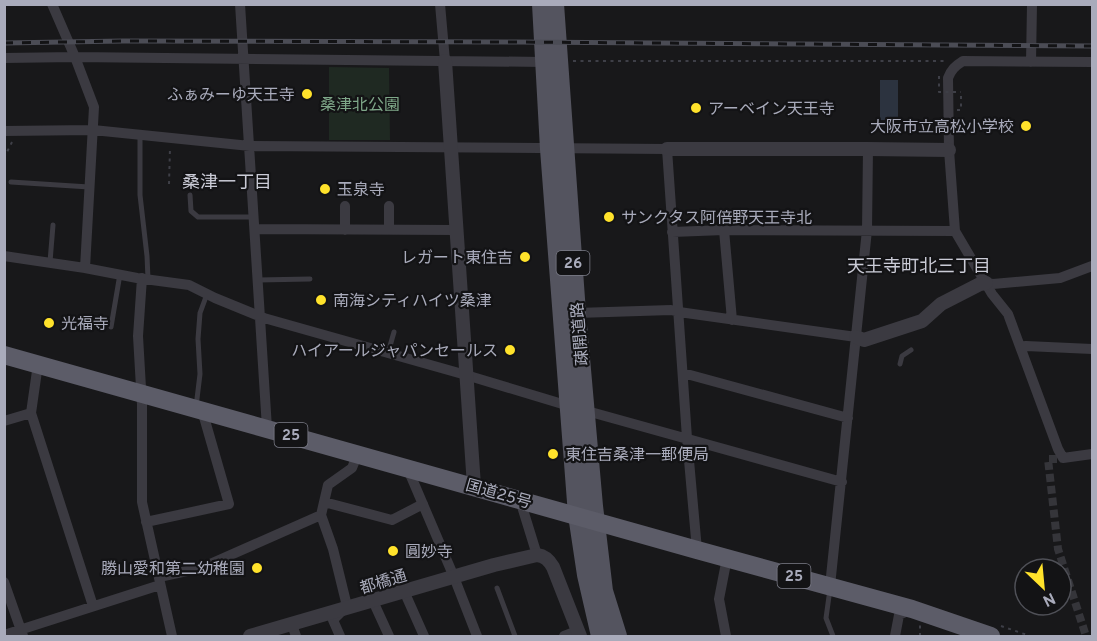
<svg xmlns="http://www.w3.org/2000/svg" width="1097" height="641" font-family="Overpass,'Noto Sans JP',sans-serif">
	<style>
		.green { fill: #1f2922 }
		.water { fill: #2c333f }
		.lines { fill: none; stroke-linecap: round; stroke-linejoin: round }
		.pedestrian-tunnel { stroke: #35353a; stroke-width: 8; stroke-dasharray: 8 4; stroke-linecap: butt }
		.path { stroke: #3e3f47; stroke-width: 2; stroke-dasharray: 3 4.5; stroke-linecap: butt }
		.service { stroke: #3b3a41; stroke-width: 5 }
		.minor { stroke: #3b3a41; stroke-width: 10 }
		.tertiary { stroke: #3b3a41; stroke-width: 14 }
		.primary { stroke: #54545f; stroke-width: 18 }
		.trunk { stroke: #5c5c68; stroke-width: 18 }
		.rail-casing { stroke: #4b4c55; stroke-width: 5 }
		.rail { stroke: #131315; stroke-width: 3; stroke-dasharray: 9; stroke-linecap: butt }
		.path-bridge { stroke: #3e3f47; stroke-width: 2; stroke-dasharray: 3 4.5; stroke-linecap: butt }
		.poi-dot { fill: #ffe22b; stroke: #131315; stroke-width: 2 }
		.labels { text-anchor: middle; stroke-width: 4.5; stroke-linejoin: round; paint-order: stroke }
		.shield { fill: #131315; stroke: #7c7d89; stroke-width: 1.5 }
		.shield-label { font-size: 15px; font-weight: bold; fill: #a9abbb }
		.poi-label { font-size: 16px; fill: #a9abbb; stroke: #131315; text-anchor: start }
		.park-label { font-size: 16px; fill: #7fa789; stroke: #131315 }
		.street-label { font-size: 16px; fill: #a9abbb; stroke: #131315 }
		.neighbourhood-label { font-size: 18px; fill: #cacbd6; stroke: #131315 }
	</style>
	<rect width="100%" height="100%" fill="#18181a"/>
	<path class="green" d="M329,67L389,68L390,140H329Z"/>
	<path class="water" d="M880,80H898V120H880Z"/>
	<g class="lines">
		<path class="pedestrian-tunnel" d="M1057,459H1048L1058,549L1086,636"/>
		<path class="path" d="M1018,4V6
			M573,61H945
			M957,110H961V92
			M4,158L12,142
			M169,184L170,148
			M1001,626L1030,636
			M920,636V625"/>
		<path class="service" d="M140,135V195L147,256L148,279
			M11,182L89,187
			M190,195L191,211L198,217H254
			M50,262L53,225
			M258,280L310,279
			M111,327L120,274
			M388,353L394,332
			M900,364L902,356L911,350
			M196,407L200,374L198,339L200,313L207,294
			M497,588L515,636
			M830,589L826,618L833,636"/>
		<path class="minor" d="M52,4L75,57L94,107L85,268
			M240,4L267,428
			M440,4L445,61
			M4,58L75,57L544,62
			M1031,62L1032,4
			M1092,62L963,61C955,66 951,70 948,78L949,150L955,231L992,294L1008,314L1058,449L1063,458L1092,454
			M4,131L93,130L250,146L667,149L687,438L697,550
			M389,206V230
			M255,229L456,230
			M345,230V206
			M724,230L732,320
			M672,232L724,230L955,231
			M4,256L85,268L137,278L189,285L215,298L264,318L466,375L569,406L842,482
			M142,278L138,336L142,405V502L172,636
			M986,283L993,284L1060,278L1092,266
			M577,313L671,310L679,312L856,337
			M1021,347L1026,346L1092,349
			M38,364L31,413L93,606
			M683,373L848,418
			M4,421L31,413
			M407,467L454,577L477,636
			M520,500L537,555
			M324,502L392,520L423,504
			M146,522L229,504L202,410
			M159,577L201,568L321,515
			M4,582L23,636
			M830,586L867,230L868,149
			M404,591L424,636
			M373,601L389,636
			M292,625L296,636
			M4,635L160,585
			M340,636L333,620L344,609L346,602L333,549L321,515L328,485L352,468L358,453
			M564,636L577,631
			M726,636L719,599L727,558
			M895,636L899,615L912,609"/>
		<path class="tertiary" d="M445,61L474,486
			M667,149H868L949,150
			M856,337L864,340L922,321L941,304L980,284L986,283
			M250,636L494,565L537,555C545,556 549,560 553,567L580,636"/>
		<path class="primary" d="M541,4L549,149L577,515L586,575L600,636
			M555,4L577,313L594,506L604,591L618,636"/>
		<path class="trunk" d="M4,355L697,550L912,609L991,636"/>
		<g class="rail-casing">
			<path id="rail" d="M4,43L123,41L517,42L1092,46"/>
		</g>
		<use href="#rail" class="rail"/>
		<path class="path-bridge" d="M939,76V92H961"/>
	</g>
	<g class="poi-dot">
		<circle cx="307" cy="94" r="6"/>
		<circle cx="696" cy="108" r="6"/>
		<circle cx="1026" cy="126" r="6"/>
		<circle cx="325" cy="189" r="6"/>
		<circle cx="609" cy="217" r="6"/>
		<circle cx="525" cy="257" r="6"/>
		<circle cx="321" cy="300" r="6"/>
		<circle cx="49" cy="323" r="6"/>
		<circle cx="510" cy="350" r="6"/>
		<circle cx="553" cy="454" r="6"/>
		<circle cx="393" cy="551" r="6"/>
		<circle cx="257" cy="568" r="6"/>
	</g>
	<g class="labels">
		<g class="shield">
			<rect x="556.5" y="251" width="33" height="24" rx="4.5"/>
			<rect x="274.5" y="423" width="33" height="24" rx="4.5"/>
			<rect x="777.5" y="564" width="33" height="24" rx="4.5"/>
		</g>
		<g class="shield-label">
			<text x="573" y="268">26</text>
			<text x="291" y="440">25</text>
			<text x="794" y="581">25</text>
		</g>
		<g class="poi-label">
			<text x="295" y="100" text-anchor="end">ふぁみーゆ天王寺</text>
			<text x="708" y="114">アーベイン天王寺</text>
			<text x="1014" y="132" text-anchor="end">大阪市立高松小学校</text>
			<text x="337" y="195">玉泉寺</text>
			<text x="621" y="223">サンクタス阿倍野天王寺北</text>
			<text x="513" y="263" text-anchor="end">レガート東住吉</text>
			<text x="333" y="306">南海シティハイツ桑津</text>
			<text x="61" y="329">光福寺</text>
			<text x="498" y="356" text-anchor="end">ハイアールジャパンセールス</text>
			<text x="565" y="460">東住吉桑津一郵便局</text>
			<text x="405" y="557">圓妙寺</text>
			<text x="245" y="574" text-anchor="end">勝山愛和第二幼稚園</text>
		</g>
		<g class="park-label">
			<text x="360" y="110">桑津北公園</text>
		</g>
		<g class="street-label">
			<text transform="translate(579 334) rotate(-95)" y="6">疎開道路</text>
			<text transform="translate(499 493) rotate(16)" y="6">国道25号</text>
			<text transform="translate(383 581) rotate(-17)" y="6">都橋通</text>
		</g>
		<g class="neighbourhood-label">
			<text x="227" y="188">桑津一丁目</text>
			<text x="919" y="272">天王寺町北三丁目</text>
		</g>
	</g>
	<rect width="1097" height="641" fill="none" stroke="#a9abbb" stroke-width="12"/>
	<g transform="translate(1043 587) rotate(154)"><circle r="28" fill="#131315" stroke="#4f5057" stroke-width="1.5"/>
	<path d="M0-4.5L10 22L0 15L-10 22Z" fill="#ffe22b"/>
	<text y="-9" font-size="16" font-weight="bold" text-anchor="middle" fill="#a9abbb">N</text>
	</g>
</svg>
